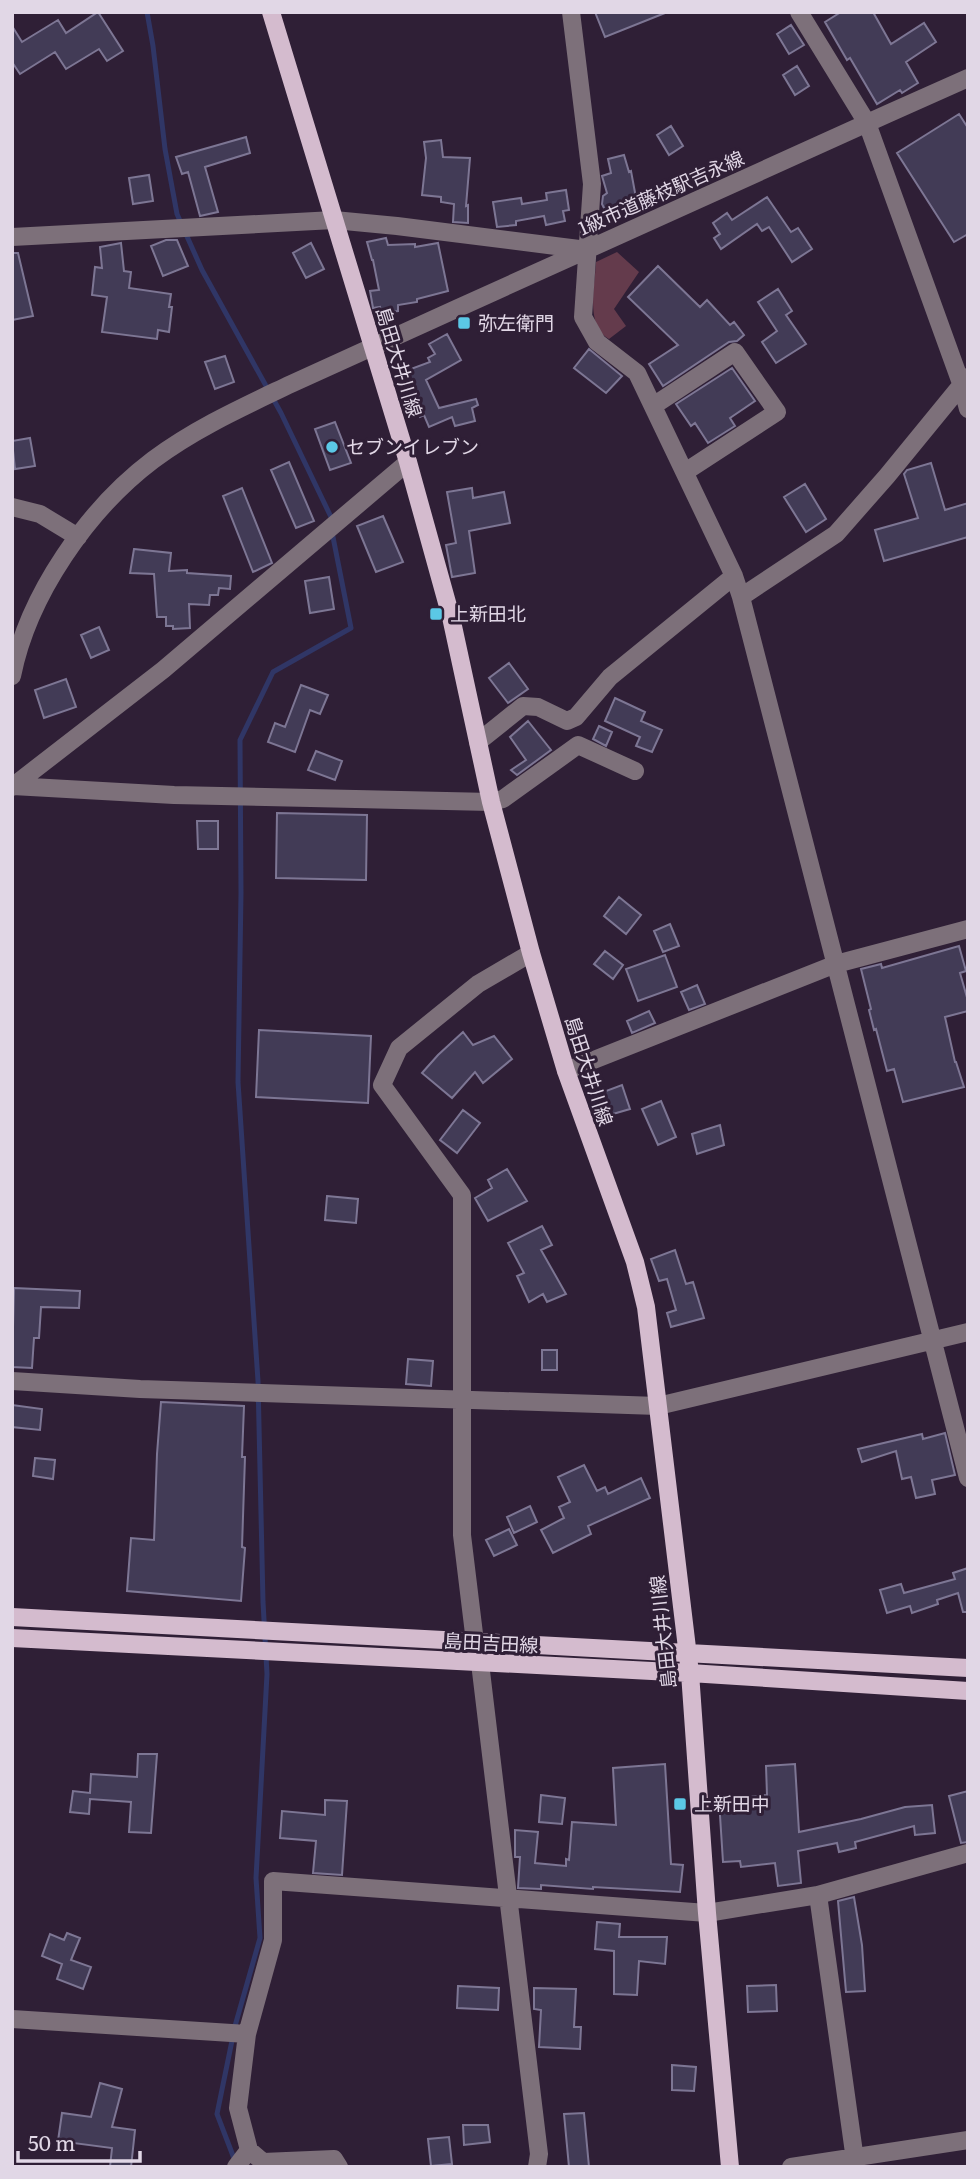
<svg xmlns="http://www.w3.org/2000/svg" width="980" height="2179" font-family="Literata,'Noto Sans JP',serif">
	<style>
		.green { fill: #643b4c }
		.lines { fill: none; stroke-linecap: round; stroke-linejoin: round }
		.stream { stroke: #303666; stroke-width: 5 }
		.building { fill: #423b56; stroke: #7d7694; stroke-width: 2 }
		.minor { stroke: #7d707a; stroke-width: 18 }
		.major { stroke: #d4bbce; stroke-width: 18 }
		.poi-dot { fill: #5bc8e6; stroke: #2f1f36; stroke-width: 2.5 }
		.labels { text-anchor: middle; stroke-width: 6; stroke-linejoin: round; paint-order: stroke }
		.street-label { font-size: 19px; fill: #e1d7e6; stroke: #2f1f36 }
		.poi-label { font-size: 19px; fill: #e1d7e6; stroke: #2f1f36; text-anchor: start }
	</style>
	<rect width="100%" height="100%" fill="#2f1f36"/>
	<path class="green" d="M617,252L639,272L614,309L626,326L609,339C585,326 595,286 596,262Z"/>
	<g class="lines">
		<path class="stream" d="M147,12L153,46L165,149L177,214L202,270L281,413L331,517V523
			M235,2161L217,2114L235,2026L260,1938L256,1878L267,1674L263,1602L258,1381L238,1082L241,893L240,740L273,672L351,628L332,532"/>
	</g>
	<path class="building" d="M98,12L123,51L107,61L99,49L66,69L55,52L20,74L12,62V26L22,42L58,20L66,33Z
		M595,12H665V13L605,37Z
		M841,12H873L891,44L924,23L936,42L906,62L918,83L902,93L900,90L877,104L850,58L847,60L825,22Z
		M791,25L804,45L789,54L777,34Z
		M797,66L809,86L795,95L783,75Z
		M959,114L968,128V234L954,242L897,153Z
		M671,126L683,146L669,155L657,135Z
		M246,137L250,153L205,167L218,212L200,216L188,172L182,174L176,157Z
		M441,140L443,157L470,158L466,206L468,205V223L453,222L454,204L441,202V197L422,195L426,158L424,142Z
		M624,155L629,172L631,171L636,198L631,200L633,203L608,216L602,204L603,196L607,193L602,176L611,173L608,159Z
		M149,175L153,201L133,204L129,178Z
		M566,190L569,210L563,211L565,221L546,225L544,216L516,221V225L497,227L493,202L521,198L522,204L547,200L546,193Z
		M767,197L791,232L798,228L812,249L792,262L769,227L762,231L757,224L721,249L714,238L720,234L713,223L727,213L732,220Z
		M386,238L388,245L415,244V247L438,243L448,291L417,299V302L398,305V311L381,313L380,307L373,308L370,291L379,290L373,260H372L367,242Z
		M166,240H177L188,266L163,276L151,246Z
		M121,243L124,271L131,272L129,288L171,294L169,307H172L169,332L158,330L157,339L102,332L107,297L92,295L95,267L102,268L100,247Z
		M311,243L324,269L306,278L293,253Z
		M12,253H18L33,316L12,320Z
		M658,266L700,307L707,300L730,325L734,322L744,335L737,341L729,342L663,386L649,364L678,345L628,297Z
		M778,289L792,311L786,315L806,344L776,363L762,342L777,331L758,302Z
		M447,334L461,360L426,380L439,408L476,399L478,405L472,408L475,421L455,426L452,417L429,427L424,415L420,417L400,373L430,362L428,358L435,354L429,344Z
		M589,349L622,376L606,393L574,368Z
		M225,356L234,382L215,389L205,362Z
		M732,368L755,401L730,418L735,426L708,443L695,423L691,426L676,404Z
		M335,422L351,463L330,470L315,429Z
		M30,438L35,466L15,469L12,441Z
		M289,462L314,521L296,528L271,470Z
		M931,463L945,510L968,503V537L884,561L875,530L918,518L904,474L907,470Z
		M805,484L826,519L806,532L784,497Z
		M242,488L272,563L253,572L223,496Z
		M472,488L473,498L504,492L510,523L469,531L475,573L452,577L446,545L456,543L447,492Z
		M383,516L403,562L376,572L357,526Z
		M134,549L171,553L169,571L187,570V573L231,576L230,589L219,588L218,595H210L209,605L189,604L190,628L173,629V626H166V617H157L154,574L130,573Z
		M329,577L334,609L310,613L305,581Z
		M99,627L109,650L91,658L81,635Z
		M509,663L528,689L508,703L489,678Z
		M66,679L76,707L44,718L35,690Z
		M301,685L328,695L320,714L310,710L295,752L268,742L275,723L285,727Z
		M615,698L645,712L641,721L662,730L652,752L636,746L640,737L605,721Z
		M528,721L551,750L517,775L511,770L526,760L510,737Z
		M599,726L612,732L606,746L593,739Z
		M316,751L342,761L335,780L308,770Z
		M277,813L367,815L366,880L276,878Z
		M197,821H218V849H198Z
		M619,897L641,915L626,934L604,916Z
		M670,924L679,946L663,952L654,931Z
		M959,946L966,971L960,973L968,1001V1011L945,1017L955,1062H956L964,1087L903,1102L894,1069L887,1071L876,1029L874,1030L869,1010L871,1009L861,969L881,964L882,968Z
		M605,951L623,965L613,979L594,964Z
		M665,955L677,987L638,1001L626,969Z
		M697,985L705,1004L689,1010L681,992Z
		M649,1011L655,1023L632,1033L627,1021Z
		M259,1030L371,1036L368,1103L256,1097Z
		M463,1032L473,1045L494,1036L512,1059L483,1083L475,1072L452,1098L422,1073L438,1055Z
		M622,1085L630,1109L606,1116L598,1094Z
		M661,1101L676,1137L658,1145L642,1109Z
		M463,1110L480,1123L457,1153L440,1140Z
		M720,1125L724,1145L697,1154L692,1134Z
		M507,1169L527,1201L488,1221L475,1198L492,1188L488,1180Z
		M327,1196L358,1199L356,1223L325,1220Z
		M542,1226L552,1245L541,1250L566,1294L547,1302L543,1294L529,1302L517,1276L524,1273L508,1243Z
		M675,1250L686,1284L693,1282L704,1318L671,1327L667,1313L676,1310L667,1279L659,1281L651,1259Z
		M14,1288L80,1291L79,1308L41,1307L39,1338H34L32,1368L12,1367Z
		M542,1350H557V1370H542Z
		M408,1359L433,1361L431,1386L406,1384Z
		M161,1402L244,1406L242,1457H245L242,1547L245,1548L241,1601L127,1591L131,1538L154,1540L157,1454Z
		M12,1405L42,1409L40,1430L12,1427Z
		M945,1433L955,1475L932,1480L935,1494L916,1498L911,1477L902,1479L896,1451L862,1462L858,1449L922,1434L923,1439Z
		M35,1458L55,1460L53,1479L33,1476Z
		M584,1465L597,1491L605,1487L608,1494L641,1478L650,1498L588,1526L591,1534L553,1553L541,1530L564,1518L559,1507L570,1502L558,1477Z
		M530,1506L537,1522L514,1533L507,1517Z
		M509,1529L517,1545L494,1556L486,1540Z
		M968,1568V1612H963L958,1593L937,1600L938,1604L912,1613L910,1606L887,1613L880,1590L901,1584L904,1593L955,1579L953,1573Z
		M138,1754H157L151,1833L129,1832L131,1802L90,1799L89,1814L70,1812L73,1791L90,1793L91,1774L137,1777Z
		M665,1764L671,1864L683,1865L680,1892L593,1887V1889L541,1885V1889L518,1888L520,1857H515V1830L538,1832L535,1863L566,1866V1859L569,1860L572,1822L616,1825L613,1768Z
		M795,1764L799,1832L861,1819L905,1807L932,1805L935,1833L915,1835L914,1826L855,1842L856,1848L839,1852L837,1843L798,1851L801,1883L778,1886L775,1863L741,1867L740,1861L723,1862L719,1800L767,1795L766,1766Z
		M968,1791V1842L961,1843L949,1796Z
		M541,1795L565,1798L562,1824L539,1822Z
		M325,1800L347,1801L342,1875L313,1873L316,1841L280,1838L282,1811L325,1815Z
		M854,1897L862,1945L865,1991L846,1992L838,1901Z
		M597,1922L620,1924L619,1937H667L665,1964L639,1961L637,1995L614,1994V1951L595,1949Z
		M67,1933L80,1938L71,1960L91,1967L83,1989L57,1979L62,1964L42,1956L50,1934L64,1940Z
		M776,1985L777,2011L748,2012L747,1986Z
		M458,1986L499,1988L498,2010L457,2008Z
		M534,1988L576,1989L574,2027H581L580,2049L539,2047L541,2010L534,2009Z
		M672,2065L696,2067L694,2091L672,2090Z
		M100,2083L122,2089L112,2127L135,2130L131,2167H110L112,2148L58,2141L62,2113L91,2117Z
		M584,2113L589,2167H569L564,2114Z
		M463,2125H488L490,2142L464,2145Z
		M449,2137L452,2164L431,2166L428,2139Z"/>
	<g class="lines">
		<path class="minor" d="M571,12L592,184L583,317L597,342L637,373L734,576L741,597
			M799,12L867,123L962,386L968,409
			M12,237L334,220L397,226L587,250
			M968,377L887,476L836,534L741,597L968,1478
			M653,406L735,352L777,412L685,472
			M12,507L40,514L78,537
			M12,676C28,595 88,509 153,460C196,428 243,407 291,384C346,359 401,334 456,309C627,232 797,154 968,78
			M478,742L523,706L538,707L567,721L576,717L610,677L734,576
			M13,786L174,795L491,802L503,799L578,745L635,771
			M12,787L163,670L408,462
			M566,1071L836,964L968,929
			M12,1381L140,1389L658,1406L968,1332
			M475,1642L462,1535V1195L382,1085L399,1048L478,984L531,953
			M480,1663L539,2154L537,2167
			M818,1895L856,2167
			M12,2019L247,2034L273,1940V1881L707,1913L818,1895L968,1853
			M247,2034L238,2108L249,2150L263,2162L334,2159L339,2167
			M236,2167L249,2150
			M791,2167L968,2140"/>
		<path class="major" d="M271,12L408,462L451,617L491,802L531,953L566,1071L635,1262L646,1307L690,1673L707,1913L730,2167
			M12,1617L968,1668
			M12,1638L690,1673L968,1691"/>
	</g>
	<g class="poi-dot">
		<rect x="457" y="316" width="14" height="14" rx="3.5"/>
		<circle cx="332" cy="447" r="7"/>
		<rect x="429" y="607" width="14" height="14" rx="3.5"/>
		<rect x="673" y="1797" width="14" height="14" rx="3.5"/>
	</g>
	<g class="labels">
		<g class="street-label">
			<text transform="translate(661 193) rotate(-24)" y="7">1級市道藤枝駅吉永線</text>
			<text transform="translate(399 362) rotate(73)" y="7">島田大井川線</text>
			<text transform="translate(589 1071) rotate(72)" y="7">島田大井川線</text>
			<text transform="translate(663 1632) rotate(-96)" y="7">島田大井川線</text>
			<text transform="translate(491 1643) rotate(3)" y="7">島田吉田線</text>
		</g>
		<g class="poi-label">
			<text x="478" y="330">弥左衛門</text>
			<text x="346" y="454">セブンイレブン</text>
			<text x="450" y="621">上新田北</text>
			<text x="694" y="1811">上新田中</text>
		</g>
	</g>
	<rect width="980" height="2179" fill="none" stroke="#e1d7e6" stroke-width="28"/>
	<path d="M18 2151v10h122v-10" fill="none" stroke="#e1d7e6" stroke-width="3.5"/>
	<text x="28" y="2151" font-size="21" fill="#e1d7e6" stroke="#2f1f36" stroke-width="5" paint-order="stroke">50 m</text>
</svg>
